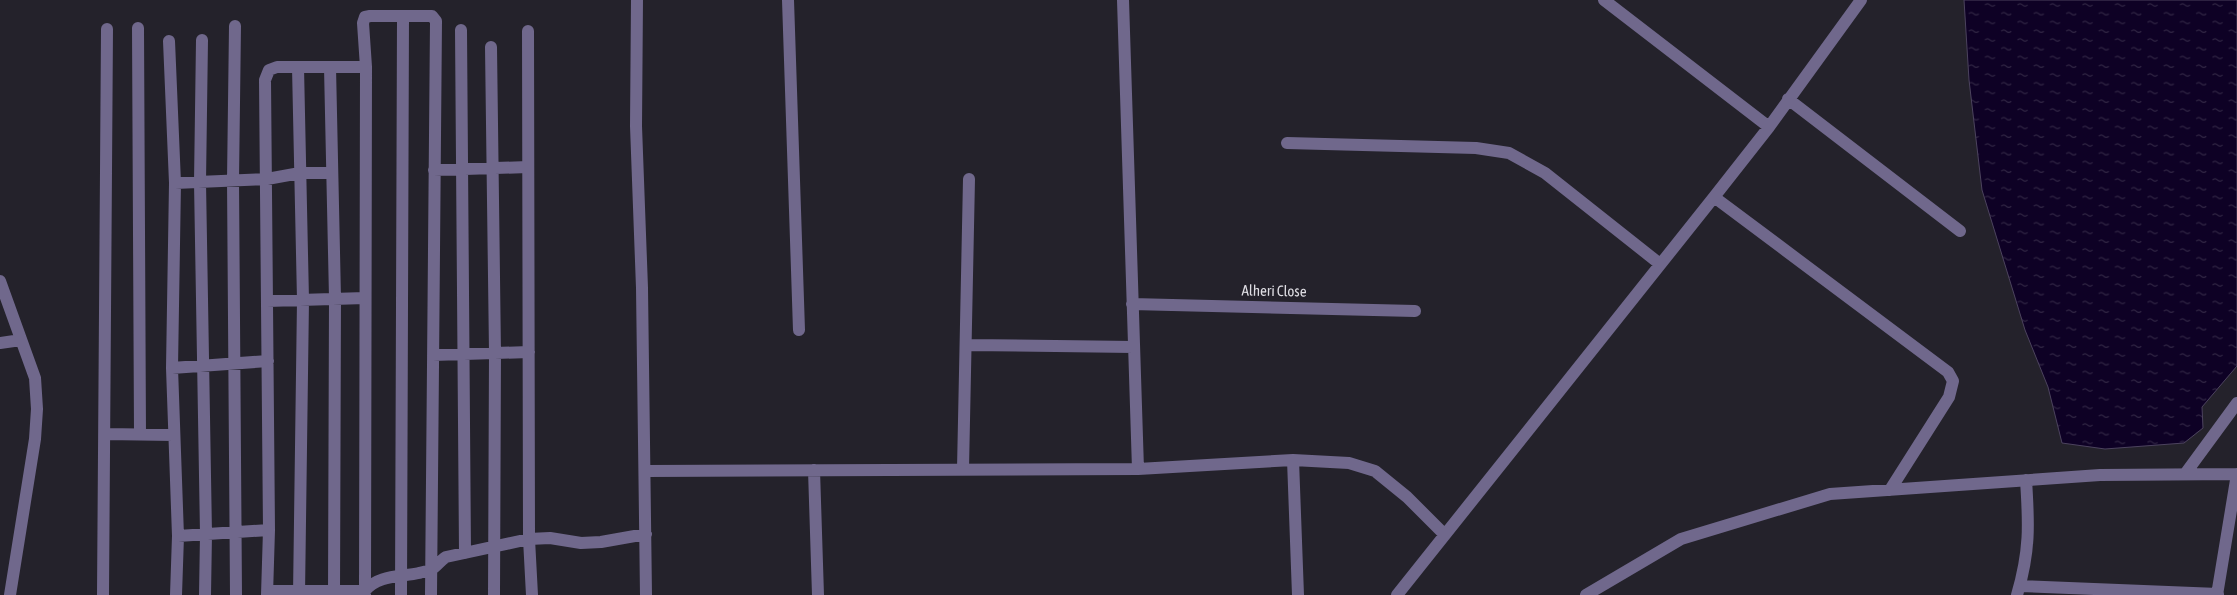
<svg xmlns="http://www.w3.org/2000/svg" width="2237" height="595" font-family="'Asap Condensed',sans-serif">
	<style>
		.water { fill: url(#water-ripples); stroke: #4c435e }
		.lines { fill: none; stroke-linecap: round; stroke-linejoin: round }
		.minor { stroke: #70688c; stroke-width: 12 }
		.labels { text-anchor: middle; stroke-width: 4; stroke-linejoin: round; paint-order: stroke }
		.street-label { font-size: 15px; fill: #dedde3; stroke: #24222b }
	</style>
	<defs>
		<pattern id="water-ripples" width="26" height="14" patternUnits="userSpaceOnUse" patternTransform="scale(1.25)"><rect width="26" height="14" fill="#0e0125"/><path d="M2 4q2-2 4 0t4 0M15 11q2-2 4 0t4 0" fill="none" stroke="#312644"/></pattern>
	</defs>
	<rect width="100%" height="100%" fill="#24222b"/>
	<path class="water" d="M1964,0H2237V366L2202,407L2203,428L2184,443L2105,449L2062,443L2048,387L2025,330L1982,190L1969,80Z"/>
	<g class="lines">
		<path class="minor" d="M637,0L636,126L642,288L646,595
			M788,0L799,330
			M1123,0L1138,469
			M1604,0L1769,127
			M235,26L233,180L236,595
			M138,28L140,434
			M461,30L465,553
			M528,31L529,539L532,595
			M202,40L200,182L206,534L205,595
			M169,41L175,183L172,368L178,536L176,595
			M491,47L495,353L494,595
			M298,67L303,300L299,595
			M330,67L335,298L334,595
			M1788,99L1960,231
			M1287,143L1476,148L1509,153L1545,173L1660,264
			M434,170L528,167
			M175,183L267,179L300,173H332
			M1714,197L1948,372L1953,381L1949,397L1890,490
			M0,281L35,378L37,409L35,439L10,595
			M267,301L365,298
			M1132,304L1415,311
			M0,343L21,340
			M966,345L1134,347
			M433,355L529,352
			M172,368L268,361
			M105,434L174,435
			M1293,460L1298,595
			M963,469L969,179
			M814,470L818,595
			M646,471L1138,469L1293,460L1349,463L1375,471L1407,497L1445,535
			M2185,474L2237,403
			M178,536L269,530
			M2020,586L2218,594
			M267,591H365C377,575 401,577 419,573C422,572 428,571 431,570C436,567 440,561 446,557L529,539L550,538L581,543L601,542L646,534
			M103,595L107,29
			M267,595L269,530L265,80L269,70L277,67H366
			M365,595L366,67L363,23L365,17L370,16H432L436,21L431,595
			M401,595L403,17
			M1397,595L1714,197L1769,127L1861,0
			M1586,595L1681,539L1830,494L2100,475L2237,474
			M2017,595C2030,551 2029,525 2026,480
			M2217,595L2237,474"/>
	</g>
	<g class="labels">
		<g class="street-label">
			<text transform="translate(1274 291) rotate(1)" y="5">Alheri Close</text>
		</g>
	</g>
</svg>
